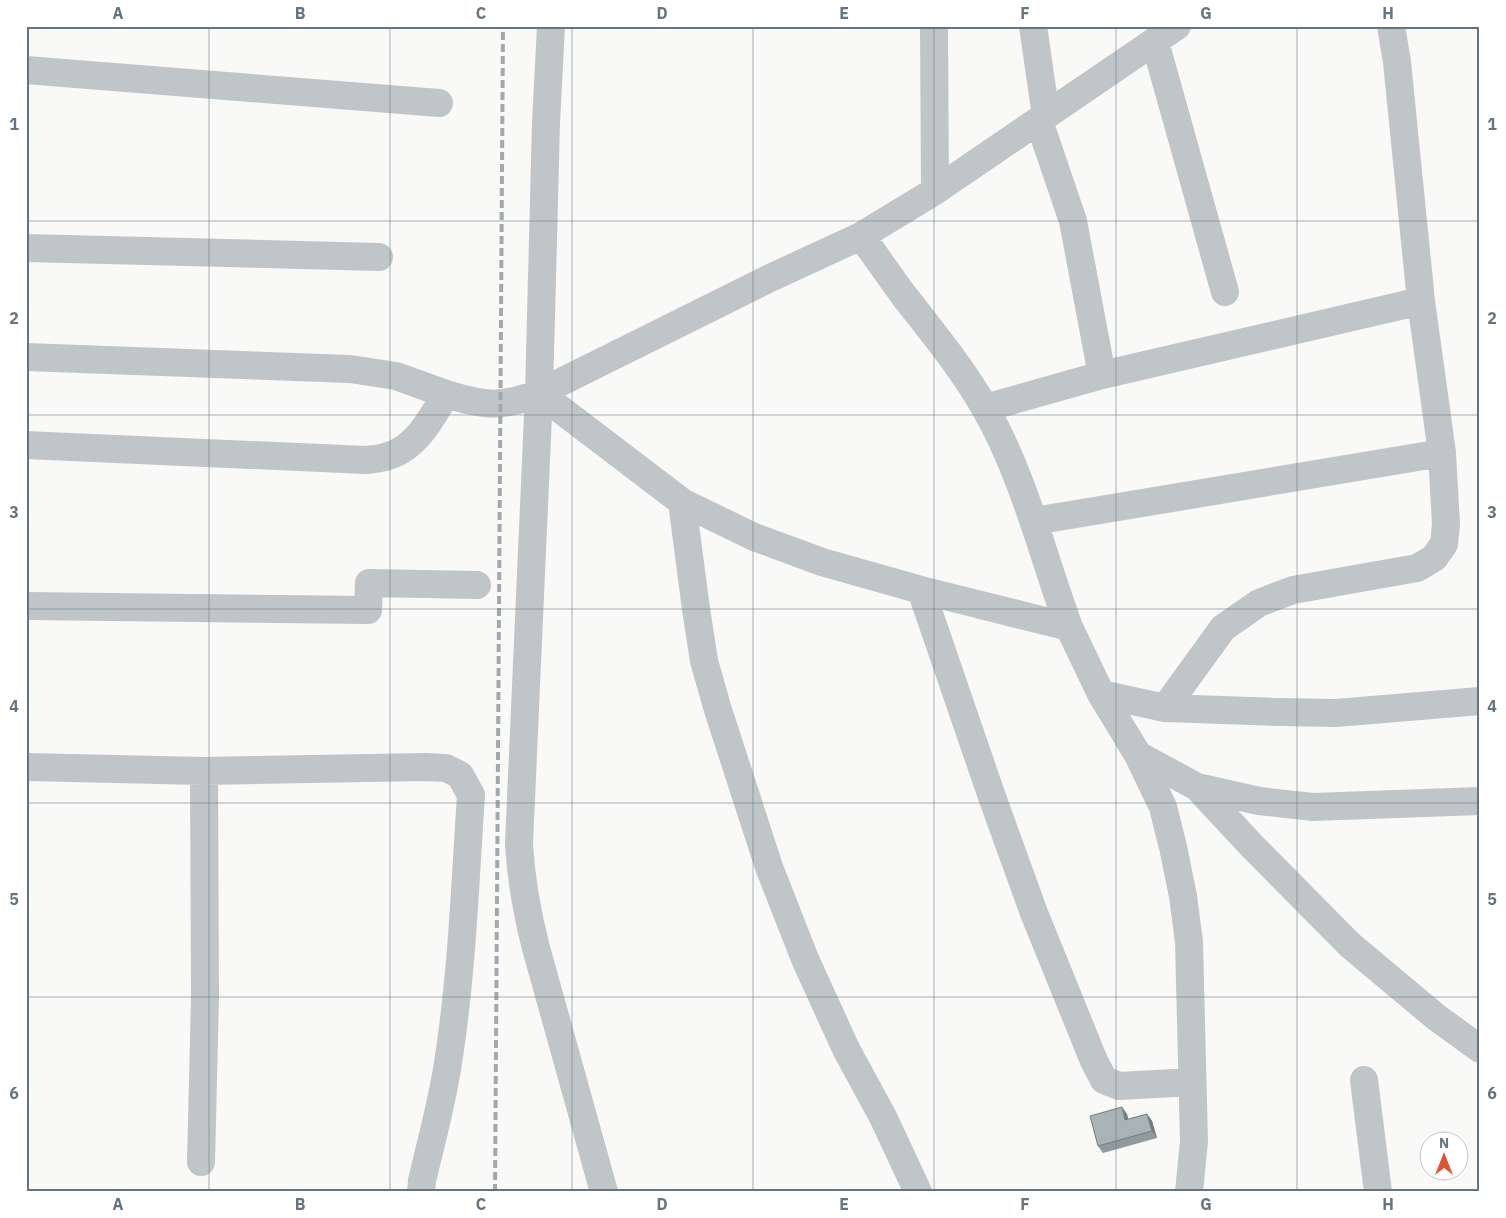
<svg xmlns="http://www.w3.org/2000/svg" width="1506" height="1218" font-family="'IBM Plex Sans',sans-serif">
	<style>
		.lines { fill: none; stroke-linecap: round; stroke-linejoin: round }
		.minor { stroke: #c0c5c8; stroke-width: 28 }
		.rail { stroke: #a2a9ae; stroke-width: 4; stroke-dasharray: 8 4; stroke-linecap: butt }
		.wall { fill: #91999d }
		.shaded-wall { fill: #767d80 }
		.building { fill: #a9b2b7; stroke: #767d80 }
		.grid { fill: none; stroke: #657580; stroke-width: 1; stroke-opacity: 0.55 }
		.neatline { fill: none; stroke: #657580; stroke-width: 2 }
		.grid-label { font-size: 16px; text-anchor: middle; font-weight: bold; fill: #657580 }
	</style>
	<rect width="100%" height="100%" fill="#f9f9f7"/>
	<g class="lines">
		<path class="minor" d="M551,26L546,123L539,393L519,844C521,880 527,913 536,948L604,1192
			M934,26L935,191
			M1033,26L1046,116
			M1155,42L1225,292
			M26,70L439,103
			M1039,121L1073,221L1102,375
			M861,236C876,256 890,277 905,297C933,333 962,368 985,408C1024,476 1042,554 1069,627
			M26,248L379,257
			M26,357L350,369L396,376L446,394
			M539,393L682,502L754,537L822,562L921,590L1069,627L1101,694L1165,708L1280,712L1336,713L1480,701
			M985,408L1102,375L1421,301
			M26,445L366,460C372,459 379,459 385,457C415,450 431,419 446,394C485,406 501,408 539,393L768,279L861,236L935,191L1177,26
			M682,502L696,609L704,661L718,710L769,867L805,959L846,1049L883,1117L918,1192
			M1034,521L1442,453
			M921,590L991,794L1034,913L1094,1061L1104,1080L1119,1086L1192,1082
			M26,606L368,610L369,583L477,585
			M1101,694L1138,755L1163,807L1173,847L1183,896L1189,942L1194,1141L1189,1192
			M1165,708L1223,628L1259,603L1293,590L1417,568L1434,558L1444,544L1446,524L1442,453L1421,301L1397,62L1391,26
			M1138,755L1197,787L1259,801L1313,807L1480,801
			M26,767L204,771L425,767L446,768L460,775L471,795C465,884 462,974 448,1063C442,1103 431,1142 422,1181L421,1192
			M1197,787L1252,846L1350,945L1436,1017L1480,1049
			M1364,1080L1378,1192
			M201,1162L205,998L204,771"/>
		<path class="rail" d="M495,1192L503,26"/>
	</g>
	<path class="wall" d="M1127,1114L1128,1119L1147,1114L1152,1121L1157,1138L1103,1153L1098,1146Z"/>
	<path class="shaded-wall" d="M1122,1107L1127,1114L1130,1127L1125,1120Z
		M1147,1114L1152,1121L1157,1138L1152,1131Z"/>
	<path class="building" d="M1122,1107L1125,1120L1147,1114L1152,1131L1098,1146L1090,1116Z"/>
	<path class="grid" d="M209,26V1192M390,26V1192M572,26V1192M753,26V1192M934,26V1192M1116,26V1192M1297,26V1192M26,221H1480M26,415H1480M26,609H1480M26,803H1480M26,997H1480"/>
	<rect width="1506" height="1218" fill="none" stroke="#ffffff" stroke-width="55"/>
	<g transform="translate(1444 1156)"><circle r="24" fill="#ffffff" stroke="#c1c8cc"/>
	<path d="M0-4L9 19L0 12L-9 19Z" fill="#dc5734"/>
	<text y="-8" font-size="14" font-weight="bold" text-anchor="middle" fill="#657580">N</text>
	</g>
	<rect x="28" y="28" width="1450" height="1162" class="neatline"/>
	<g class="grid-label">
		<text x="118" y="19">A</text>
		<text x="300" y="19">B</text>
		<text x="481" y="19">C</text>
		<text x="662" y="19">D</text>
		<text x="844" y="19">E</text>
		<text x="1025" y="19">F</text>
		<text x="1206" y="19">G</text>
		<text x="1388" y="19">H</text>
		<text x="14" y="130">1</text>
		<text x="1492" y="130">1</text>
		<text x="14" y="324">2</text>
		<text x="1492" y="324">2</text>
		<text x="14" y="518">3</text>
		<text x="1492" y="518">3</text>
		<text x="14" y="712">4</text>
		<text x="1492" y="712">4</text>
		<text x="14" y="905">5</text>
		<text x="1492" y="905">5</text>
		<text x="14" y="1099">6</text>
		<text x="1492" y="1099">6</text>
		<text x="118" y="1210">A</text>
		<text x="300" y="1210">B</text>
		<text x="481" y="1210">C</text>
		<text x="662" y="1210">D</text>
		<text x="844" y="1210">E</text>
		<text x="1025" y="1210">F</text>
		<text x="1206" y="1210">G</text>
		<text x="1388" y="1210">H</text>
	</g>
</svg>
